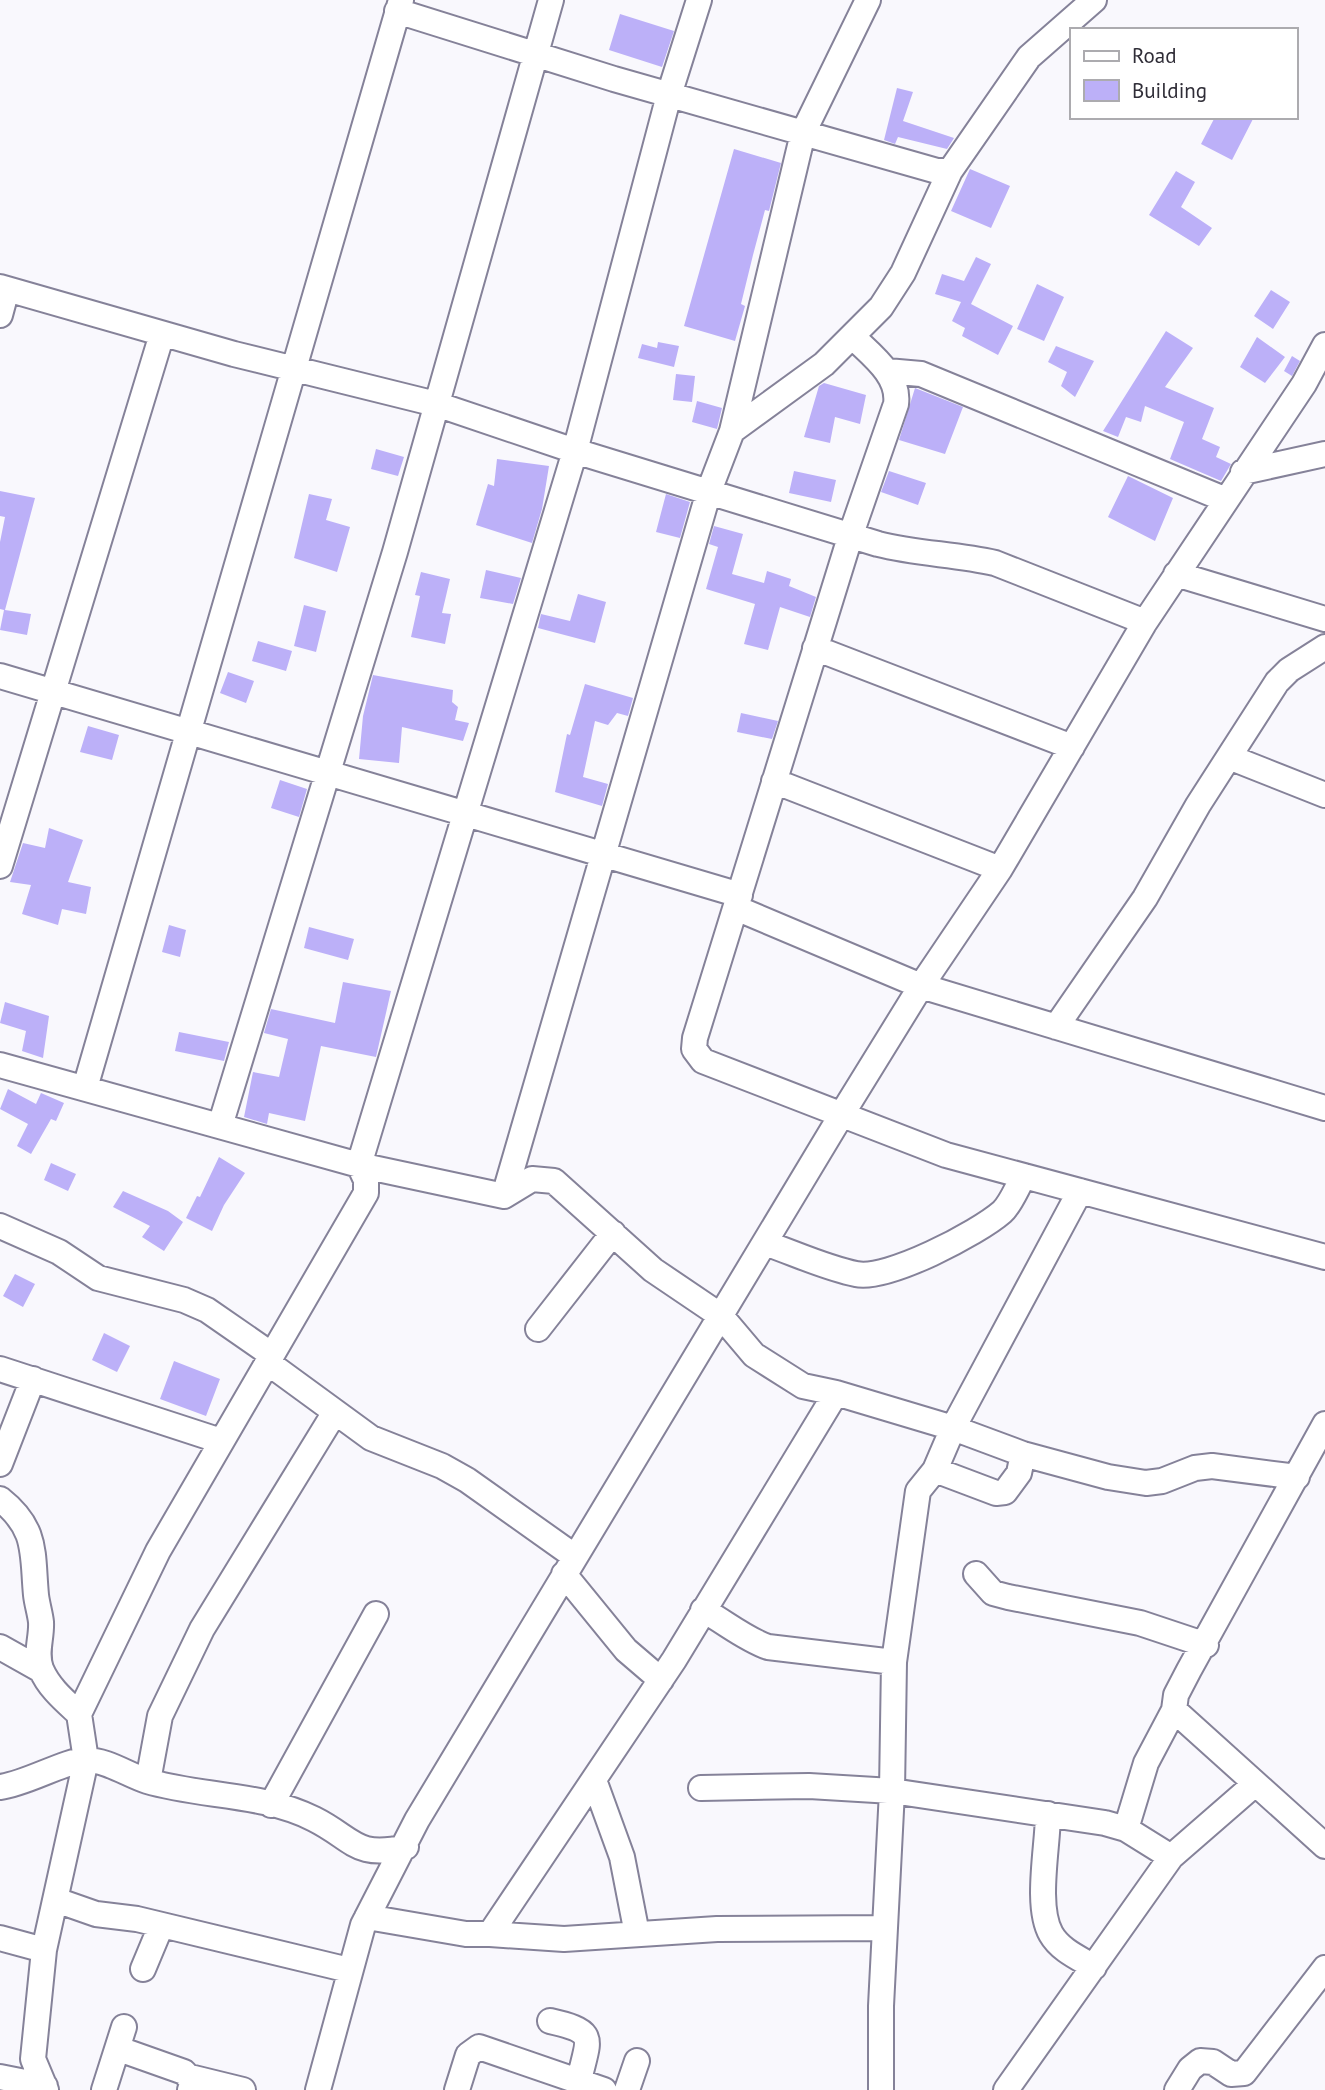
<svg xmlns="http://www.w3.org/2000/svg" width="1325" height="2090" font-family="'PT Sans',sans-serif">
	<style>
		.building { fill: #bcb0f8 }
		.lines { fill: none; stroke-linecap: round; stroke-linejoin: round }
		.minor-casing { stroke: #858299; stroke-width: 28 }
		.minor { stroke: #fff; stroke-width: 24 }
	</style>
	<rect width="100%" height="100%" fill="#f9f8fd"/>
	<path class="building" d="M620,14L674,31L662,67L609,50Z
		M897,88L913,92L903,121L954,138L947,149L898,137L895,144L884,140Z
		M1215,117H1254L1232,160L1201,144Z
		M734,149L781,163L769,211L765,210L753,255L741,304L745,306L735,341L684,326Z
		M970,169L1010,186L991,228L951,211Z
		M1176,171L1195,182L1181,207L1212,228L1199,246L1149,215Z
		M976,257L991,264L971,304L1013,326L998,355L962,336L965,328L952,321L961,302L935,294L942,274L964,281Z
		M1037,284L1064,297L1044,341L1017,329Z
		M1271,290L1290,302L1273,329L1254,316Z
		M1166,331L1193,348L1165,387L1214,408L1202,439L1220,447L1216,457L1231,464L1221,481L1170,459L1184,422L1145,406L1141,422L1126,417L1118,437L1103,431Z
		M1257,337L1285,357L1265,383L1240,367Z
		M658,342L679,346L674,367L638,358L642,344L657,348Z
		M1056,346L1094,361L1075,397L1061,386L1067,372L1048,362Z
		M1292,356L1300,361L1292,376L1284,371Z
		M676,374L695,376L692,402L673,400Z
		M824,383L866,395L860,424L835,417L830,443L804,437L819,386Z
		M915,388L963,407L945,454L899,440Z
		M697,401L722,408L717,429L692,422Z
		M376,449L404,457L398,476L371,469Z
		M497,459L549,466L542,509L532,543L476,525L488,484L494,486Z
		M794,471L836,480L831,502L789,493Z
		M889,471L926,483L918,505L881,492Z
		M1128,476L1173,498L1155,541L1108,517Z
		M0,491L35,498L5,610L31,614L27,635L0,630L4,610L0,609V542L5,517L0,516Z
		M309,494L332,499L326,520L350,527L337,572L294,558Z
		M666,494L690,502L680,538L656,532Z
		M714,526L743,534L732,574L764,583L767,571L791,579L789,586L816,597L810,617L780,607L768,650L744,644L755,604L706,589L718,547L709,544Z
		M486,570L521,578L513,604L480,598Z
		M421,572L450,579L442,613L451,614L445,644L411,637L420,596L415,595Z
		M578,594L606,602L595,643L538,628L541,614L570,621Z
		M304,605L326,611L316,652L294,646Z
		M258,641L292,651L286,671L252,661Z
		M228,672L254,681L246,703L220,693Z
		M373,675L453,690L452,702L458,707L455,720L469,723L463,741L402,727L399,763L359,759L363,716Z
		M585,684L633,698L628,716L617,713L608,725L595,721L583,777L608,784L602,806L555,792L567,734L570,735Z
		M741,713L778,721L772,739L737,732Z
		M88,726L119,735L112,760L80,752Z
		M280,780L307,789L299,817L271,808Z
		M49,828L83,840L68,882L91,887L86,914L62,909L58,925L22,914L31,885L10,882L23,843L45,848Z
		M169,925L186,930L180,957L162,952Z
		M309,927L354,939L348,960L304,948Z
		M343,982L391,991L376,1057L321,1046L305,1121L269,1113L267,1124L244,1117L253,1072L279,1077L288,1039L264,1033L271,1009L335,1023Z
		M5,1002L49,1016L43,1058L22,1051L26,1031L0,1023Z
		M179,1032L229,1042L224,1061L175,1051Z
		M8,1089L36,1104L41,1093L64,1103L56,1121L51,1119L31,1154L17,1146L28,1124L0,1109Z
		M219,1157L245,1173L224,1205L212,1231L186,1218L197,1196L200,1197Z
		M51,1163L76,1174L68,1191L44,1180Z
		M123,1191L168,1211L183,1222L164,1251L142,1237L150,1226L113,1207Z
		M15,1274L35,1284L23,1307L3,1296Z
		M104,1333L130,1346L117,1372L92,1360Z
		M174,1361L220,1379L206,1416L160,1399Z"/>
	<g class="lines">
		<g class="minor-casing">
			<path id="minor" d="M397,11L614,79L937,171H950L1029,57L1094,0
				M0,287L234,354L436,404L575,451L878,544C917,554 956,554 995,563L1145,622
				M0,315L7,289
				M852,336C870,354 900,375 896,404L851,534L695,1038L694,1049L703,1061L946,1155L1325,1257
				M887,371L921,374L1224,499
				M732,431L803,133L868,0
				M1243,472L1325,454
				M1176,574L1325,619
				M815,648L1072,747
				M0,676L740,895
				M1229,757L1325,795
				M774,781L1000,869
				M0,866L162,334
				M736,908L921,986L1325,1108
				M1056,1027L1145,898L1198,805L1277,682L1289,670L1325,647
				M0,1065L359,1165L504,1196L532,1179L554,1181L653,1270L721,1316L754,1355L803,1386L836,1393L953,1428L1023,1454L1108,1477L1146,1483L1162,1481L1195,1468L1212,1466L1297,1477
				M85,1088L401,0
				M220,1126L395,552L551,0
				M504,1196L709,491L732,431L824,364L881,307L903,273L950,171
				M0,1226L59,1252L98,1278L184,1300L207,1310L272,1355
				M765,1243C794,1253 826,1268 856,1274C887,1281 978,1233 1002,1212C1011,1204 1017,1187 1024,1176
				M538,1329L613,1233
				M267,1362L371,1438L442,1466L467,1480L574,1556
				M0,1369L221,1441
				M1325,1424L1189,1670L1176,1695L1174,1710L1325,1846
				M0,1464L33,1379
				M935,1470L953,1428L1080,1191
				M0,1499C38,1529 32,1553 36,1595C37,1604 40,1613 41,1622C42,1638 35,1652 41,1669C49,1688 65,1701 79,1714
				M564,1574L626,1650L661,1680
				M976,1574L993,1593L1008,1597L1140,1623L1206,1645
				M703,1610C725,1622 745,1639 768,1647L894,1662
				M0,1647L41,1670
				M594,1780L622,1857L637,1934
				M148,1781L160,1716L202,1629L335,1412
				M0,1787C26,1784 66,1760 86,1760C107,1760 128,1775 147,1781C201,1797 263,1793 314,1819C354,1839 355,1859 406,1847
				M701,1788L809,1786L892,1791L1105,1823L1126,1829L1171,1857
				M271,1805L376,1614
				M1048,1814C1048,1846 1035,1906 1051,1934C1060,1950 1079,1958 1094,1967
				M1126,1829L1146,1763L1174,1710
				M56,1900L96,1914L137,1919L349,1970
				M367,1917L466,1934H490L674,1660L836,1393
				M490,1934L564,1939L717,1929L885,1928
				M0,1938L44,1950
				M143,1969L161,1926
				M550,2021C598,2032 589,2037 579,2080
				M119,2049L184,2072L193,2082L190,2090
				M0,2077L45,2086
				M190,2077L243,2090
				M46,2090L33,2059L44,1950L86,1760L79,1714L158,1551L366,1193V1180L359,1165L575,451L669,95L699,0
				M104,2090L124,2027
				M318,2090L363,1925L417,1820L842,1114L921,986L1000,869L1145,622L1304,384L1325,345
				M457,2090L468,2055L479,2047L604,2090
				M627,2090L637,2061
				M881,2090V2006L892,1791L894,1662L918,1491L935,1470L996,1493L1005,1492L1019,1473L1023,1454
				M1006,2090L1171,1857L1255,1784
				M1177,2090L1190,2069L1200,2061L1213,2062L1231,2074L1244,2073L1325,1968"/>
		</g>
		<use href="#minor" class="minor"/>
	</g>
	<rect x="1070" y="28" width="228" height="91" fill="#ffffff" stroke="#acabaf" stroke-width="2"/>
	<rect x="1084" y="51" width="35" height="10" fill="#ffffff" stroke="#acabaf" stroke-width="2"/>
	<text x="1132" y="63" font-size="21" fill="#2f2d37">Road</text>
	<rect x="1084" y="80" width="35" height="21" fill="#bcb0f8" stroke="#acabaf" stroke-width="2"/>
	<text x="1132" y="98" font-size="21" fill="#2f2d37">Building</text>
</svg>
